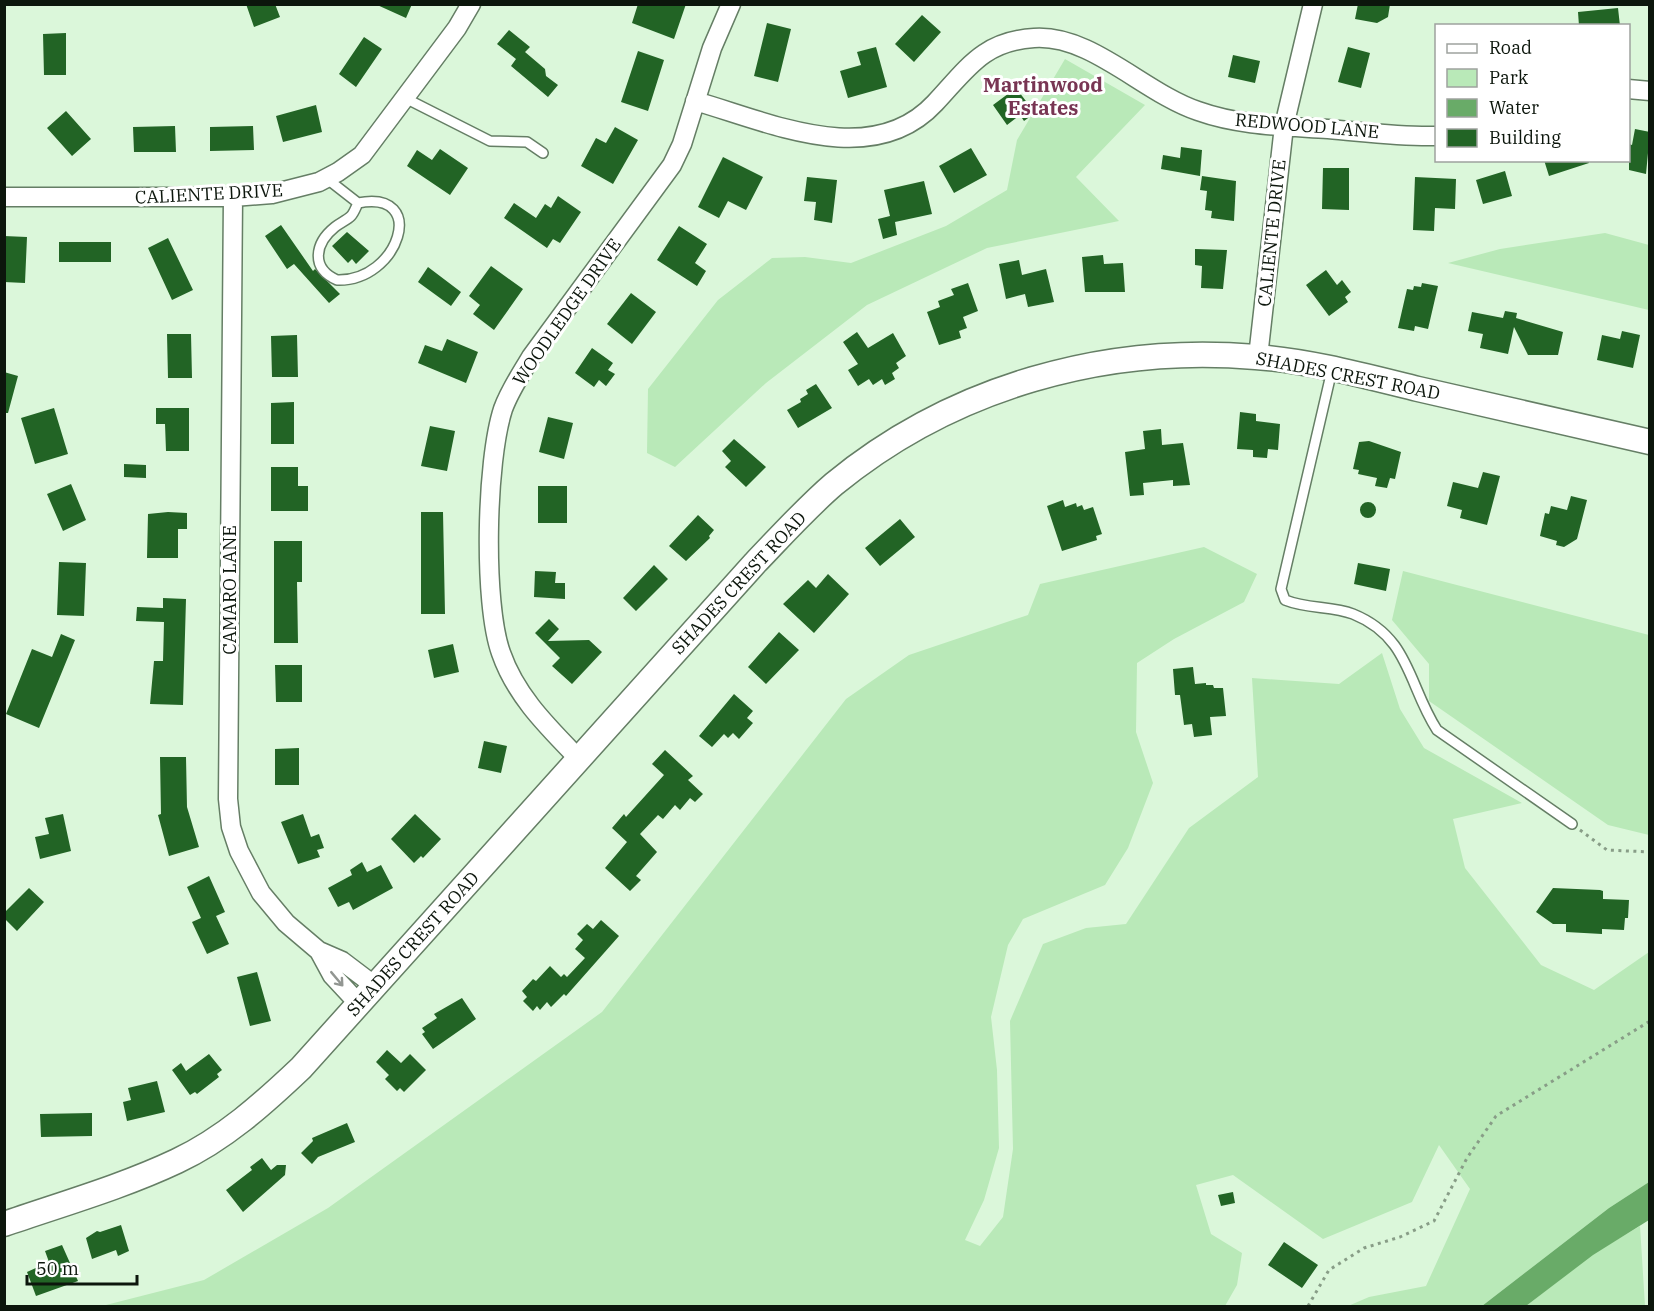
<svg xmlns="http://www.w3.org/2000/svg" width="1654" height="1311" font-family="'IBM Plex Serif',serif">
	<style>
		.green { fill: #b9e9b8 }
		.water { fill: #69ab68 }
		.building { fill: #226425 }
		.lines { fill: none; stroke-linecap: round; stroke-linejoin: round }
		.lane-casing { stroke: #657e65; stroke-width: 12 }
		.street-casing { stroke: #657e65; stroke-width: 21 }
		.secondary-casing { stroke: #657e65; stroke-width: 27 }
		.path { stroke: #889d87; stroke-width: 3; stroke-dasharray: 3 4.5; stroke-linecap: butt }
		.lane { stroke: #fff; stroke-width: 9 }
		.street { stroke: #fff; stroke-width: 18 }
		.secondary { stroke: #fff; stroke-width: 24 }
		.oneway { stroke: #929692 }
		.labels { text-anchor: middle; stroke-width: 6; stroke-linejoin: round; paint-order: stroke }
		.street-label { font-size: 18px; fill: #0c160c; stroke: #fff }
		.neighbourhood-label { font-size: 20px; font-weight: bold; fill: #783553; stroke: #fff }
	</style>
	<rect width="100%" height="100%" fill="#dbf7da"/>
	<path class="green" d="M1065,59L1145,105L1076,177L1119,221L987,248L867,305L766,383L675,467L647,453L648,389L718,300L772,258L805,257L851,263L946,226L1007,190L1017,140Z
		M1605,233L1649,245V310L1448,263L1500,249Z
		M1204,547L1257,574L1244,602L1174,639L1137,663L1136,732L1153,783L1128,848L1105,885L1023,919L1008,945L991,1017L997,1070L999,1148L984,1200L965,1240L980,1246L1003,1217L1013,1149L1010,1021L1043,944L1086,928L1126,924L1189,828L1258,777L1252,678L1339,684L1382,653L1400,709L1424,748L1522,803L1453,819L1465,868L1541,965L1594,990L1649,952V1182L1609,1208L1482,1306H1348L1369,1297L1426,1286L1470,1189L1439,1145L1412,1202L1323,1239L1233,1175L1196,1185L1211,1234L1242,1253L1237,1285L1225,1306H102L204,1280L328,1208L602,1012L846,699L909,655L1028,615L1040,584Z
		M1403,571L1649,635V835L1608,825L1429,701V664L1392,620Z
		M1640,1226L1645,1306H1526L1593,1254Z"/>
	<path class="water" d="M1649,1182V1220L1593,1255L1526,1306H1482L1609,1208Z"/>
	<path class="building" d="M246,4H275L280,17L254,27Z
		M375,4H412L406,18Z
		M638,4H686L674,39L632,23Z
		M1358,4H1390L1388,17L1377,23L1355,19Z
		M1618,8L1620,26H1579L1578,12Z
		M922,15L941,32L914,62L895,44Z
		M767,23L791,29L778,82L754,76Z
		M509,30L530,47L525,52L545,69L546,76L558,85L548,97L511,66L516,59L497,44Z
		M66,33V75H44L43,34Z
		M364,37L382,49L356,87L339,74Z
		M876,47L887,87L848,98L840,71L861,65L857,52Z
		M1348,47L1370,53L1361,88L1338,82Z
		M638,51L664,60L648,111L621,102Z
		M1233,55L1260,61L1255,83L1228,77Z
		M1016,88L1035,113L1024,121L1020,115L1007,125L993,105Z
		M316,105L322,132L283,142L276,116Z
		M66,111L91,139L72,156L47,128Z
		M175,126L176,152H134L133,127Z
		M253,126L254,150L210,151V127Z
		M615,127L638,140L613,184L581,166L596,138L606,143Z
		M1635,129L1650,132L1646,174L1629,170V144L1632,145Z
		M1181,147L1202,150L1200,176L1161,169L1163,155L1180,158Z
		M971,148L987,175L954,193L939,166Z
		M440,149L468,168L450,195L407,166L417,150L432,160Z
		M723,157L763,177L746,210L728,201L719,218L698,207Z
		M1544,160H1588L1589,163L1549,176Z
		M1323,168H1349V210L1322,209Z
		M1505,171L1512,196L1483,204L1476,180Z
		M1202,176L1236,181L1234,221L1211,218L1212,211L1205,210L1207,191L1200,190Z
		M807,177L837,180L832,223L814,220L816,202L804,201Z
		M1415,177L1456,179L1455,209L1435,208L1434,231L1413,230Z
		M924,181L932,214L895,222L897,235L883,239L878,219L890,216L884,190Z
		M558,196L581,212L560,243L553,239L547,248L504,218L514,203L536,218L545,204L551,208Z
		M281,225L313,271L315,269L340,294L329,303L294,264L287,269L265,236Z
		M679,226L707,244L695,263L706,271L697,286L657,260Z
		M347,232L369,251L356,264L352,259L348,263L332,246Z
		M4,236L27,237L25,283L4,282Z
		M168,238L193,290L172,300L148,248Z
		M59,242H111V262H59Z
		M1195,249L1227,250L1223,289L1201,288L1202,266L1195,265Z
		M1103,255L1104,264L1123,263L1125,292H1085L1082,257Z
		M1019,260L1022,275L1046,269L1054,302L1028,307L1025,294L1006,299L999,264Z
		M491,266L523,289L494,330L473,314L480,305L469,296Z
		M428,267L461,292L451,306L418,282Z
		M1326,270L1337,285L1342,280L1351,292L1345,297L1348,302L1329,316L1306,285Z
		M968,283L978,311L963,317L967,328L959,331L961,338L939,345L927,312L940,307L938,301L954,295L951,289Z
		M1422,283L1438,286L1428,329L1415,326L1414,331L1398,328L1407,289L1413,290L1414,286L1421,287Z
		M631,293L656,312L632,344L607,324Z
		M1505,311L1517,313L1516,318L1563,332L1558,355H1528L1514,327L1508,354L1480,348L1483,334L1468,331L1472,312L1503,318Z
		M1622,331L1640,335L1633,368L1597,360L1602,335L1620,339Z
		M857,332L868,348L893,333L906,356L896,363L899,368L892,373L895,379L885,385L882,379L873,385L869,379L858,386L848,370L858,364L843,342Z
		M167,334H191L192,378H168Z
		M297,335L298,377H272L271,336Z
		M447,339L478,352L466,383L418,363L425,345L442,351Z
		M592,348L613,363L608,370L615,374L606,386L599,380L594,387L575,373Z
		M4,372L18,376L8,413H4Z
		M816,384L832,408L798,428L787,410L801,402L800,399L808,394L806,390Z
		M294,402V444H271V403Z
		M54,408L68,454L35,464L21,418Z
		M156,408H189V451H166L165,424H156Z
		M1240,412L1256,414V421L1280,424L1278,450L1268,449L1267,458L1253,457V450L1237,449Z
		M548,417L573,423L564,459L539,452Z
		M430,426L455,431L447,471L421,466Z
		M1161,429L1162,445L1183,443L1190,485L1173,486V480L1143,483L1144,495L1130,496L1125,452L1145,449L1143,431Z
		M734,439L766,467L746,487L725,467L731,461L722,451Z
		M1369,441L1401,452L1395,479L1390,478L1387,488L1375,486L1377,478L1358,474L1359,470L1353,469L1359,442Z
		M124,464L146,465V478L124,477Z
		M271,467H298V486H308V511H271Z
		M1483,472L1500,476L1487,525L1460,518L1462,510L1447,506L1453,482L1478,488Z
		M71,484L86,520L63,531L47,494Z
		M538,486H567V523H538Z
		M1571,496L1587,500L1577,539L1564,547L1556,545L1557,541L1540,536L1545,513L1549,514L1551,506L1567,510Z
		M1063,500L1065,507L1076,503L1077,507L1082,505L1084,510L1093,507L1102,534L1096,536L1097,540L1062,551L1047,506Z
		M1360 510a8 8 0 1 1 16 0a8 8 0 1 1-16 0Z
		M168,512L187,513V529H178V558H147L148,514Z
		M421,512H443L445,614H421Z
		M698,515L714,530L709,536L710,538L686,561L669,546Z
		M900,519L915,537L880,566L865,548Z
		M274,541H302V582H297L298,643H274Z
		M59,562L86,563L84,616L57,615Z
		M1358,563L1390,569L1386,591L1354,584Z
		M654,565L668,579L636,611L623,598Z
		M535,571L556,572L555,583H565V599L534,597Z
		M828,574L849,594L814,633L783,604L808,580L816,588Z
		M163,598L186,599L183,705L150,704L154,661H163L164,622L136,621L137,607L163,608Z
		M549,619L559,629L548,641L589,640L602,652L572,684L552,666L560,658L535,633Z
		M779,632L799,650L766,684L748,667Z
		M61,634L75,640L39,728L6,714L32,649L52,657Z
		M453,644L459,672L434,678L428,650Z
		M275,665H302V702H276Z
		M1193,667L1195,684L1206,683V685H1213L1214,688H1223L1226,716L1210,717L1212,735L1194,737L1192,724L1184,725L1180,695H1175L1173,669Z
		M734,694L753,711L747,718L753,723L739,739L733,733L728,738L724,734L712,747L699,736Z
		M484,741L507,746L501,773L478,768Z
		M299,748V785H275V749Z
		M665,750L693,776L688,780L703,794L695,802L690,798L680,810L675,805L663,819L658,815L640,834L657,852L636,876L641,880L630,891L605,868L627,842L612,828L624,814L626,817L664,775L652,764Z
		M160,757H186L187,807L199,847L169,856L158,815L161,814Z
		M63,814L71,851L40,859L35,837L49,834L45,818Z
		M303,814L311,837L319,834L324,848L317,850L320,857L298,864L281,822Z
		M415,814L441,839L423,858L421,856L414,863L391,839Z
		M362,862L367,872L381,865L393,888L353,910L349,902L338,907L328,888L352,875L350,870Z
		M209,876L225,912L216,916L229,944L207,954L192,922L201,918L187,887Z
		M29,888L44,902L17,931L4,918V913Z
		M1553,888L1600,890L1603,891V899L1629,900L1628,918H1625L1624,930L1602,929V934L1566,932V924H1553L1536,912Z
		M601,920L619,936L566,996L564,994L551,1007L547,1002L540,1010L537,1006L533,1011L523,1001L527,997L522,991L533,979L536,981L550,966L561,977L564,974L567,977L585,958L575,949L583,940L577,934L587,924L593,929Z
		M257,972L271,1021L250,1026L237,977Z
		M462,998L476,1019L433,1049L422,1034L425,1032L422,1028L437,1018L434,1014Z
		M387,1050L401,1063L410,1054L426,1070L404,1092L400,1088L397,1091L385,1079L389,1075L376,1062Z
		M209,1054L222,1070L217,1074L219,1077L197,1094L195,1092L190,1095L172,1070L181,1063L186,1071Z
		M157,1081L165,1112L127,1121L123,1102L131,1100L128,1088Z
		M92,1113V1136L41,1137L40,1114Z
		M347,1123L355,1142L318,1157L312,1164L301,1153L313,1141L312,1138Z
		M262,1158L271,1170L277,1165H286L285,1175L243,1212L226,1190L252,1170L250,1167Z
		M1233,1192L1235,1203L1221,1206L1218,1195Z
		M121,1225L129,1251L118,1256L116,1250L92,1259L86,1238L97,1231L100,1232Z
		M1284,1242L1318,1265L1302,1288L1268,1265Z
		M62,1245L78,1281L36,1296L27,1272L49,1262L45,1251Z"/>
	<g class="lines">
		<g class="lane-casing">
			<path id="lane" d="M405,98L490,141L527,142L543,153
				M326,178L358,203C429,189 399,282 337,280C310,268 315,243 335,227C340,223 347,220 351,216C354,213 356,207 358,203
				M1332,370L1281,589L1285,600C1307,609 1332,606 1353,614C1410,637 1408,685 1437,730L1572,824"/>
		</g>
		<g class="street-casing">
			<path id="street" d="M1628,89L1650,91
				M695,101C769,122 872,171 935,103C967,69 983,41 1034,38C1091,34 1144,93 1198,111C1240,126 1284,126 1328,129C1364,132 1400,137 1436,136
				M4,197H233L272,194L319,182L338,172L362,155L457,28L471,4
				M233,197L228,799L231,827L239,851L261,893L286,923L319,951L342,961L375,986
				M1258,357L1284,126L1313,4
				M578,758C547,726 516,696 501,653C483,603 486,461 503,409C510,390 521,374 531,357L672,165L682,144L712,48L731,4
				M319,951L332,975L359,1004"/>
		</g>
		<g class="secondary-casing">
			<path id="secondary" d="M4,1224C62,1204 122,1187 177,1161C224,1139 263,1104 301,1068L755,563C781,536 806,508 834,484C952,387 1105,344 1256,357C1310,361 1365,376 1418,389C1495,406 1572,424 1650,442"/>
		</g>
		<path class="path" d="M1580,830L1607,850L1650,852
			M1308,1306L1329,1270L1364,1248L1400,1237L1434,1221L1467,1158L1496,1116L1650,1021"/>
		<use href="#lane" class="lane"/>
		<use href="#street" class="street"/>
		<use href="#secondary" class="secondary"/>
	</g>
	<defs><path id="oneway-shaft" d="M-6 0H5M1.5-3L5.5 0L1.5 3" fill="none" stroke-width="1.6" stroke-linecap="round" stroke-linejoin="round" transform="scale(1.5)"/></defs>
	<use class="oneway" href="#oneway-shaft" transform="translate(337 979) rotate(50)"/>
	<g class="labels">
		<g class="street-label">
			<text transform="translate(1307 126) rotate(5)" y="6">REDWOOD LANE</text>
			<text transform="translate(209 194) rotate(-3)" y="6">CALIENTE DRIVE</text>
			<text transform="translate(1272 233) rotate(-84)" y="6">CALIENTE DRIVE</text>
			<text transform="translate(567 312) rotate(-55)" y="6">WOODLEDGE DRIVE</text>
			<text transform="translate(1348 376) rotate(11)" y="6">SHADES CREST ROAD</text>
			<text transform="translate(739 583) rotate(-47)" y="6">SHADES CREST ROAD</text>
			<text transform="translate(230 590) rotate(-90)" y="6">CAMARO LANE</text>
			<text transform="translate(413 944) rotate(-48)" y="6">SHADES CREST ROAD</text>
		</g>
		<g class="neighbourhood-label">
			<text x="1043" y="92">Martinwood<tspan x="1043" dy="23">Estates</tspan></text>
		</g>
	</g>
	<rect width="1654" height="1311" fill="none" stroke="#0c160c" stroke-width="12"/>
	<rect x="1435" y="24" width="195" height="138" fill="#ffffff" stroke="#9ea29e" stroke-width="1.5"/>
	<rect x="1447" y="44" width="30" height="9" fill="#ffffff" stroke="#9ea29e" stroke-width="1.5"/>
	<text x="1489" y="54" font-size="18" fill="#0c160c">Road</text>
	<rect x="1447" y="69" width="30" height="18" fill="#b9e9b8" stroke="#9ea29e" stroke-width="1.5"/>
	<text x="1489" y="84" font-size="18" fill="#0c160c">Park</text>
	<rect x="1447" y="99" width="30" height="18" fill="#69ab68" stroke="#9ea29e" stroke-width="1.5"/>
	<text x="1489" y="114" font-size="18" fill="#0c160c">Water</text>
	<rect x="1447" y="129" width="30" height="18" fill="#226425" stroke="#9ea29e" stroke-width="1.5"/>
	<text x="1489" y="144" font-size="18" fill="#0c160c">Building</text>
	<path d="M27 1275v9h110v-9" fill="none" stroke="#0c160c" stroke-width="3"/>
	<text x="36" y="1275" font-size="18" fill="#0c160c" stroke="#ffffff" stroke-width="4.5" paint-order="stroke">50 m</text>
</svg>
